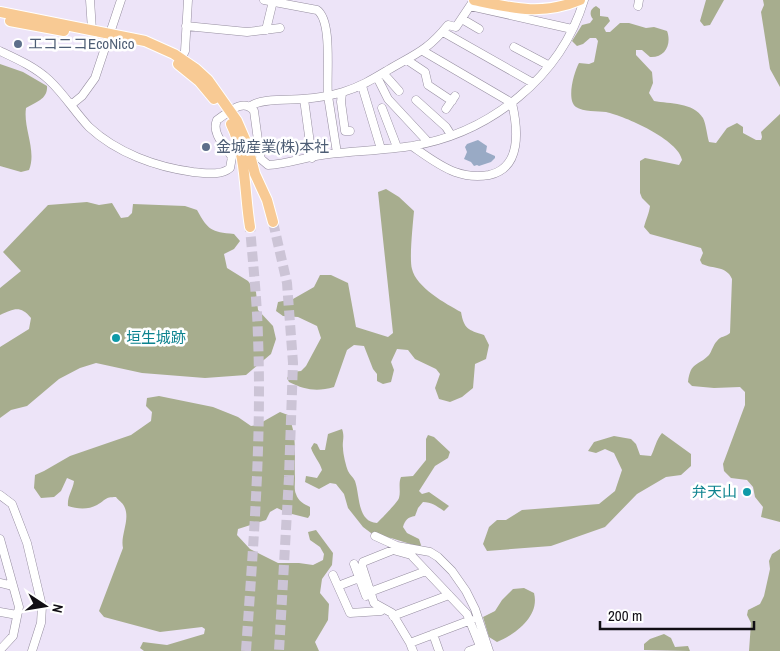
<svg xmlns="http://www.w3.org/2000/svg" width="780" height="651" font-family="'Archivo Narrow','Noto Sans JP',sans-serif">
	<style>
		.forest { fill: #a7ad8e }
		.water { fill: #99aac5 }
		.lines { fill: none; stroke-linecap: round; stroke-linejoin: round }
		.major-tunnel { stroke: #ccc4d6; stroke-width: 10; stroke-dasharray: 10 5; stroke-linecap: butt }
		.minor-casing { stroke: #968ea0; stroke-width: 9 }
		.major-casing { stroke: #fff; stroke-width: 12 }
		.minor { stroke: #fff; stroke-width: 8 }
		.major { stroke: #f8ca94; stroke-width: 10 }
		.service-dot { fill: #5c6f8a; stroke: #fff; stroke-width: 2 }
		.culture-dot { fill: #0f9aa8; stroke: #fff; stroke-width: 2 }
		.labels { text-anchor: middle; stroke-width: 5; stroke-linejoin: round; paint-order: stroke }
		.service-label { font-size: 15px; fill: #4e5e75; stroke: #fff; text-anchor: start }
		.culture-label { font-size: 15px; fill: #0d838f; stroke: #fff; text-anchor: start }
	</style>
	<rect width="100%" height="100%" fill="#ede4f8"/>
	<path class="forest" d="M706,0H724L710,25L704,26L700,21Z
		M763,0H780V87L770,69L761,12L764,5Z
		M596,6L600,9V16L608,17L610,21L604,28L606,32H610L620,23H629L646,28L654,27L667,31C672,44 665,58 650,57L642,50H636V55L652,72L653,83L649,93L654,101C670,104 693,102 703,118C706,124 707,135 709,142L716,143L727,128L737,123L743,127V133L756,140H761L762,137L761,132L780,114V522L761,517L763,507L755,497L753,487L747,480L731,478L724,471L723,464L745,405V392L740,387L714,388L692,386L688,382C691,361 697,367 709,355C712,351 713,345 717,341C720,336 726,337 730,333L732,279C727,266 713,269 702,264L700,260L703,253L701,248L650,234L644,227C646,219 649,214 650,206L642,198L640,193V161L645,158L679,165L682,160C679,140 625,116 606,112C598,111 583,112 576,107C566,100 574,72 579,63L589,64L594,62L598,41L596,38H590L583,44L577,46L572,41L582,25L590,23L593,19C589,14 590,9 596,6Z
		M0,64L23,72L47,86C48,99 36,102 26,108C23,129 37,150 29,170L21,172L0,166Z
		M386,189L399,197L414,211C413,223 409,259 412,269C416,287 446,304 461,312C464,329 468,330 484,335L489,345L486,359L475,364L473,388L462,397L450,402L439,399L435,388L440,374L436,369L415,359L408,350L397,349L391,362L394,370L391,382L383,384L377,381V374L373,369L364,346L354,345L347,350L334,387C317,392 305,390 289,382L287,378L292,372L301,371L306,366L321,338L317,326L298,317L283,316L276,311L278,302L293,299L314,287L320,275H331L348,283L356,327L388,337L393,333L378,192Z
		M87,202L99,205L112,203L121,218L128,217L132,213L133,204L185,206L197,210C208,230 211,232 234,234L240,241L234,249L224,254L227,268L248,281L256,292L258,310L273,326L276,339L271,354L246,375L205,378L142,373L96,363L80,368L59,379L27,406L11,410L0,418V347L29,329L31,318C20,305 14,309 0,315V288L21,271L3,252L48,205Z
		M159,396L213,407L238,417L251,426L257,425L280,412L288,415C298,436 294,456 295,478C295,483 294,490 296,494C298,501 304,504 310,507V515L308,518L288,513L277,508L270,512L266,520L238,529L237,535L250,549L278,563H299L313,565L323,560L324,554L320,547L310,540L308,532L316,530L333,553L332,565L322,579L320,593L329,604L328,620L315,642L319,651H144L140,648L143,642L167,645L204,634L205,629L202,627L160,632L104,617L99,611L123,548C120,535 131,519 124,506C123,503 118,500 116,497C104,497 106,500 97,505C88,510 77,509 68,506C67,496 73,490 74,481L67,478L61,491L54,497L41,498L34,488L35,475L44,471L70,456L131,435L151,421L152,412L146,406L147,398Z
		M342,429C345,437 342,441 343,448C343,454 346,466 348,471C350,475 353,477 355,481C360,495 357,522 377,523C381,519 398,502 399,498C401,491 398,484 401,477L413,476L426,460V439L428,435L434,437L450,452L448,458L435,466L419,491L422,494L429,492L449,506L444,511C438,507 432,502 423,502L418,508L415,516C408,517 405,520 403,527L407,533L419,539L421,545L420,547L391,538L375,536L363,527L348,508L344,494L336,484L330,483L319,489L305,482L306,476L317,478L322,470C320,462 314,457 311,448L314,443L317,444L320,450H325L328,434Z
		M662,433L691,454V466L681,475L666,477L637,494L605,527L551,546L487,551L483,544L489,527L497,520H506L522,510L599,504L615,491L622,470L614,453L605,449L596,453L588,451L594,442L614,436L631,439L636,444L640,455L651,456C655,448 656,440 662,433Z
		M780,549V651H749L751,623L747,615L748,610L760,604L764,596L770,569L769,561L772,554Z
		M524,588L534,593C540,616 516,634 497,642L489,637L483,617L495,611L502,600L513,589Z
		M664,634L671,638L675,647L688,646L690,651L644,650V644L650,639Z"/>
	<path class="water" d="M478,140L487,146L486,152L495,156V158L491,162L479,166L477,165L474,166L471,162L464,159L467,152L465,147L467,144Z"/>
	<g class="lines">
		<path class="major-tunnel" d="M273,222L287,283L293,363L289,477L279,651
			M246,651C253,547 262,442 258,337C257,300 253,264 250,227"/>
		<g class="minor-casing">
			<path id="minor" d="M90,0L92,30
				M264,0L317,10C333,21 326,76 328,96C331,115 334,134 337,153
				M470,6L572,29
				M638,6L639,0
				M462,19L479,29
				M186,26L247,32L280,28
				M266,30L273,1
				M443,32L533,83
				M514,47L548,65
				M0,51C17,59 35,67 49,80C64,94 75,112 89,127C117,153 156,167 193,172C205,173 221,176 230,168L232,157C225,146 211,133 217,120C228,113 243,97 254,111L260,155L261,159L268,165C289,164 308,156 329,154C356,151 385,150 412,146C490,133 561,77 584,0
				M181,59L185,51L188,0
				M407,60L425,72L428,85L452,101
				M383,73L399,91
				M377,77L388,99L428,142
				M362,86L381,149
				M342,93L341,102L345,131H350
				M304,99L312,158
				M416,100L446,127L451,135
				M71,105L82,96L95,78L121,0
				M250,107C257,98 290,100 302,99C315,98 330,96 343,92C360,87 373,79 388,70C415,54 427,51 448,25L456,27L474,0
				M382,108L397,147
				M446,109L455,96
				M412,146C425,155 439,166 455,172C466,176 477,177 489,175C522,168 518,129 512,103L423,51
				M0,495L12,504L27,543L42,606L41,623L32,651
				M375,536L397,546L430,552L438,557L452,571L466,591L475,609L489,651
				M0,539L19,607L13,636L0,650
				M354,564L366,596
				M333,575L350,613L381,611L383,608
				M0,583L13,586
				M338,586L359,578
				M370,592L426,571
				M0,612L17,615
				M393,616L449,595
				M433,634L439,651
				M410,643L471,620
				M413,651L410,643L392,613L374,603L362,566L363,562L393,550L411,555L467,614L482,651
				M469,651L480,647"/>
		</g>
		<g class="major-casing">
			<path id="major" d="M474,0C512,8 542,16 580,0
				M0,12L145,41L174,54L196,69L208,80L237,121L247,144L255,174L267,200L273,222
				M10,21L64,31
				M178,64L199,81L214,99
				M231,124C247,157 244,192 250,227"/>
		</g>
		<use href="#minor" class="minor"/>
		<use href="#major" class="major"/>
	</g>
	<g class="service-dot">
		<circle cx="18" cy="44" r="5"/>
		<circle cx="206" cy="147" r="5"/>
	</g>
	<g class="culture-dot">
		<circle cx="116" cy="338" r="5"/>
		<circle cx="747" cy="492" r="5"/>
	</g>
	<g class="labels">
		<g class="service-label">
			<text x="28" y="49">エコニコEcoNico</text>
			<text x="216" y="152">金城産業(株)本社</text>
		</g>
		<g class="culture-label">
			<text x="126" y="343">垣生城跡</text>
			<text x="737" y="497" text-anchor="end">弁天山</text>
		</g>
	</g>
	<g transform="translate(45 606) rotate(102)" stroke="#ffffff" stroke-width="4" paint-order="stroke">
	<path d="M0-4L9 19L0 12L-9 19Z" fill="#110e14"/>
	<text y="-8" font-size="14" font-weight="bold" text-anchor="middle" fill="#110e14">N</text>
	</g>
	<path d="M600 621v8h154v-8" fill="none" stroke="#110e14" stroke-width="2.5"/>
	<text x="608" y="621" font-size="15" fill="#110e14" stroke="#ffffff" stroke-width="4" paint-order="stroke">200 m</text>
</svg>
